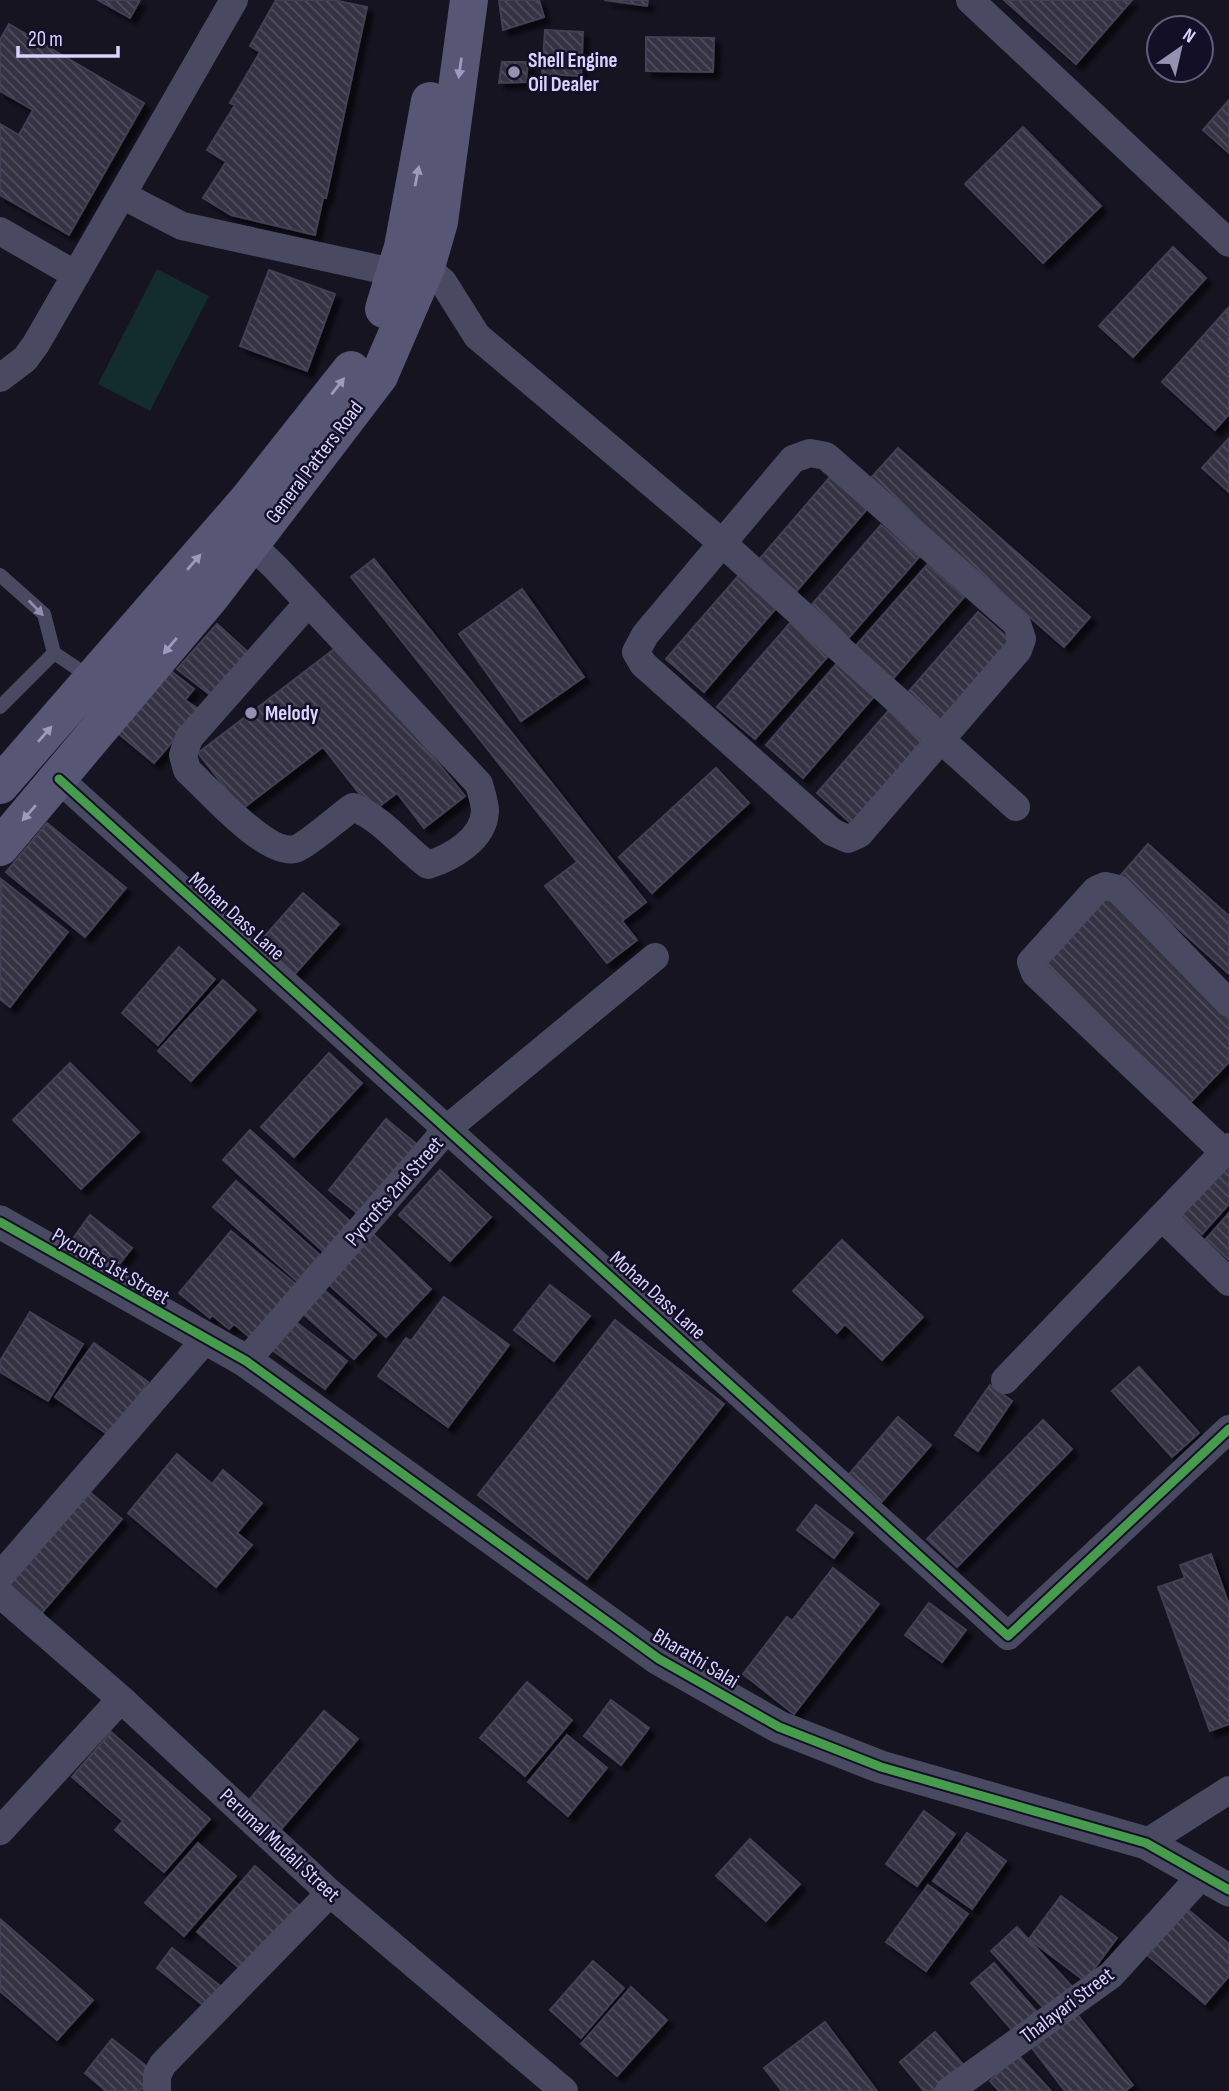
<svg xmlns="http://www.w3.org/2000/svg" width="1229" height="2091" font-family="'Sofia Sans Condensed',sans-serif">
	<style>
		.garden { fill: #132c2d }
		.building { fill: url(#building-back-hatch); stroke: #433f54; stroke-width: 2; filter: url(#shadow) }
		.lines { fill: none; stroke-linecap: round; stroke-linejoin: round }
		.service { stroke: #4a4962; stroke-width: 14 }
		.minor { stroke: #4a4962; stroke-width: 28 }
		.tertiary { stroke: #4a4962; stroke-width: 33 }
		.secondary { stroke: #575674; stroke-width: 38 }
		.cycleway-casing { stroke: #130f26; stroke-width: 13 }
		.cycleway { stroke: #469c4c; stroke-width: 9 }
		.oneway { fill: #9e9bc0 }
		.oneway2 { fill: #928eb0 }
		.poi-dot { fill: #9591b1; stroke: #130f26; stroke-width: 2.5 }
		.labels { text-anchor: middle; stroke-width: 5; stroke-linejoin: round; paint-order: stroke }
		.poi-label { font-size: 21px; font-weight: bold; fill: #d9d4ff; stroke: #130f26; text-anchor: start }
		.street-label { font-size: 21px; fill: #d9d4ff; stroke: #130f26 }
	</style>
	<defs>
		<pattern id="building-back-hatch" width="6" height="6" patternUnits="userSpaceOnUse" patternTransform="scale(1.75)"><rect width="6" height="6" fill="#343243"/><path d="M-1 5l2 2M0 0l6 6M5-1l2 2" fill="none" stroke="#514f5f"/></pattern>
		<filter id="shadow"><feDropShadow dx="6" dy="6" stdDeviation="2" flood-color="#0009"/></filter>
	</defs>
	<rect width="100%" height="100%" fill="#161421"/>
	<path class="garden" d="M157,269L209,296L150,411L98,384Z"/>
	<path class="building" d="M98,0H140L130,18Z
		M276,0H333L367,7L326,198H323L315,235L231,215L203,198L226,162L207,150L235,105L230,103L260,52L250,46Z
		M499,0H539L544,17L503,30Z
		M604,0H648L647,6Z
		M1004,0H1132L1076,64Z
		M9,24L144,103L69,235L0,195V124L19,135L33,110L0,91V40Z
		M545,30L583,32L581,76L542,74Z
		M646,37L714,38L713,72L646,71Z
		M502,62H528L526,82L499,83Z
		M1229,100V153L1203,130Z
		M1023,127L1101,206L1043,263L965,184Z
		M1173,247L1206,278L1133,357L1099,326Z
		M269,270L335,294L307,371L240,346Z
		M1228,308L1229,414L1215,430L1162,382Z
		M1229,438V492L1202,468Z
		M898,448L1090,617L1064,647L871,478Z
		M830,477L867,509L794,594L757,562Z
		M881,525L919,557L845,642L808,609Z
		M374,559L646,902L622,921L637,940L607,963L545,886L577,862L351,577Z
		M927,565L964,597L890,682L853,649Z
		M740,574L777,607L704,692L666,659Z
		M522,589L584,677L521,721L459,634Z
		M978,612L1015,644L942,729L904,697Z
		M791,622L829,655L755,739L717,707Z
		M217,624L248,652L213,697L177,669Z
		M341,644L465,796L424,828L397,793L373,811L323,747L242,809L198,753Z
		M839,661L877,693L803,778L766,745Z
		M171,671L194,689L185,700L200,710L154,763L114,730Z
		M890,709L928,741L854,826L817,793Z
		M716,768L749,803L652,893L619,857Z
		M47,823L126,888L85,937L6,872Z
		M1148,844L1229,916V974L1120,876Z
		M1,879L68,932L10,1007L0,999Z
		M1107,891L1229,1009V1062L1185,1108L1036,965Z
		M303,893L339,924L294,975L258,944Z
		M179,947L215,979L158,1045L122,1013Z
		M223,980L256,1010L191,1081L158,1051Z
		M329,1053L362,1083L294,1157L261,1127Z
		M70,1063L139,1132L81,1189L13,1120Z
		M386,1119L420,1147L362,1217L329,1190Z
		M250,1130L353,1224L326,1254L223,1160Z
		M1229,1153V1204L1202,1234L1176,1211Z
		M440,1170L491,1217L450,1261L399,1215Z
		M236,1181L320,1255L297,1281L213,1207Z
		M1229,1213V1260L1206,1239Z
		M90,1215L132,1248L113,1272L72,1240Z
		M231,1231L298,1286L253,1340L234,1324L229,1329L212,1315L210,1318L179,1293Z
		M370,1231L431,1289L386,1337L324,1280Z
		M842,1240L923,1317L882,1360L845,1324L837,1333L793,1291Z
		M550,1285L590,1316L554,1361L514,1330Z
		M322,1288L376,1335L354,1359L301,1312Z
		M444,1297L509,1345L448,1427L378,1376L406,1338L411,1341Z
		M30,1312L83,1344L48,1401L0,1372V1361Z
		M293,1320L347,1361L325,1389L271,1349Z
		M615,1320L724,1404L587,1579L478,1495Z
		M94,1343L148,1382L110,1436L55,1397Z
		M1139,1367L1199,1433L1172,1457L1112,1391Z
		M990,1385L1012,1401L978,1451L955,1435Z
		M898,1417L931,1445L878,1506L846,1478Z
		M1043,1420L1072,1449L957,1567L927,1539Z
		M177,1454L212,1484L223,1470L262,1503L237,1533L252,1545L216,1587L128,1513Z
		M86,1489L122,1519L39,1616L4,1586Z
		M816,1505L853,1533L834,1558L797,1530Z
		M1211,1554L1229,1605V1724L1210,1731L1158,1587L1185,1578L1180,1565Z
		M833,1568L879,1604L794,1714L743,1674L787,1617L792,1621Z
		M929,1603L966,1630L942,1662L905,1635Z
		M527,1682L572,1720L525,1776L480,1738Z
		M611,1700L649,1728L621,1765L584,1736Z
		M324,1711L358,1739L277,1834L244,1806Z
		M111,1732L210,1819L164,1872L115,1830L123,1821L72,1777Z
		M567,1735L607,1768L568,1816L528,1782Z
		M924,1811L955,1834L917,1886L886,1864Z
		M967,1833L1006,1861L972,1909L933,1881Z
		M750,1839L800,1884L766,1921L716,1876Z
		M198,1843L236,1876L184,1936L145,1903Z
		M255,1866L301,1907L244,1972L197,1932Z
		M928,1885L968,1914L926,1971L886,1942Z
		M1061,1896L1117,1938L1085,1981L1029,1939Z
		M1186,1908L1229,1944V1976L1205,2004L1146,1954Z
		M0,1919L93,2000L57,2040L0,1991Z
		M1017,1927L1077,1992L1051,2016L991,1951Z
		M172,1948L224,1989L208,2009L157,1968Z
		M593,1961L624,1988L581,2038L550,2010Z
		M994,1963L1036,2011L1013,2031L971,1983Z
		M631,1987L667,2020L617,2076L581,2044Z
		M1076,2013L1133,2085L1125,2091H1065L1032,2048Z
		M825,2022L877,2091H782L764,2068Z
		M935,2032L967,2069L941,2091H924L900,2062Z
		M112,2039L155,2073L140,2091H106L85,2073Z
		M1018,2055L1051,2091H999L990,2081Z"/>
	<g class="lines">
		<path class="service" d="M0,575L44,614L54,653L90,677
			M0,707L54,653"/>
		<path class="minor" d="M970,0L1229,243
			M122,195L182,226L397,273
			M0,231L76,275
			M426,267L443,282L477,336L721,542L1016,807
			M0,378L25,359L36,344L234,0
			M810,453L826,456L1017,624L1022,639L1018,650L859,834L848,839L832,832L643,664L636,652L645,635L793,459Z
			M251,544L275,567L479,784C481,792 485,803 485,811C484,840 450,858 428,865C402,846 383,819 353,807C341,815 306,846 295,849C266,856 208,789 187,770L183,755L189,738L308,603
			M59,779L1008,1636L1229,1429
			M1224,1152L1035,973L1031,962L1096,890L1105,886L1118,889L1229,1003
			M1162,1217L1229,1282
			M246,1361L448,1128L655,957
			M1005,1380L1229,1147
			M0,1576L205,1340
			M0,1594L121,1699L330,1893L564,2091
			M0,1831L121,1699
			M1146,1843L1229,1790
			M157,2091V2075L163,2064L330,1893
			M949,2091L1111,1975L1202,1875"/>
		<path class="tertiary" d="M0,1222L246,1361L659,1659L779,1727L881,1767L1146,1843L1229,1890"/>
		<path class="secondary" d="M384,309L403,247L430,101
			M0,785L248,500L351,370
			M0,847L211,596L379,376L426,267L439,222L469,0"/>
		<g class="cycleway-casing">
			<path id="cycleway" d="M59,779L1008,1636L1229,1429
				M0,1222L246,1361L659,1659L779,1727L881,1767L1146,1843L1229,1890"/>
		</g>
		<use href="#cycleway" class="cycleway"/>
	</g>
	<defs><path id="oneway-solid" d="M-6-.8H1V-3.2L6.5 0L1 3.2V.8H-6Z" transform="scale(1.75)"/></defs>
	<g class="oneway">
		<use href="#oneway-solid" transform="translate(460 68) rotate(98)"/>
		<use href="#oneway-solid" transform="translate(417 176) rotate(-79)"/>
		<use href="#oneway-solid" transform="translate(338 386) rotate(-52)"/>
		<use href="#oneway-solid" transform="translate(194 562) rotate(-49)"/>
		<use href="#oneway-solid" transform="translate(170 646) rotate(130)"/>
		<use href="#oneway-solid" transform="translate(45 734) rotate(-49)"/>
		<use href="#oneway-solid" transform="translate(29 813) rotate(131)"/>
	</g>
	<use class="oneway2" href="#oneway-solid" transform="translate(36 608) rotate(46)"/>
	<g class="poi-dot">
		<circle cx="514" cy="72" r="7"/>
		<circle cx="251" cy="713" r="7"/>
	</g>
	<g class="labels">
		<g class="poi-label">
			<text x="528" y="67">Shell Engine<tspan x="528" dy="24">Oil Dealer</tspan></text>
			<text x="265" y="720">Melody</text>
		</g>
		<g class="street-label">
			<text transform="translate(314 462) rotate(-53)" y="7">General Patters Road</text>
			<text transform="translate(237 916) rotate(42)" y="7">Mohan Dass Lane</text>
			<text transform="translate(394 1191) rotate(-49)" y="7">Pycrofts 2nd Street</text>
			<text transform="translate(111 1266) rotate(30)" y="7">Pycrofts 1st Street</text>
			<text transform="translate(658 1295) rotate(42)" y="7">Mohan Dass Lane</text>
			<text transform="translate(696 1658) rotate(31)" y="7">Bharathi Salai</text>
			<text transform="translate(280 1845) rotate(43)" y="7">Perumal Mudali Street</text>
			<text transform="translate(1067 2005) rotate(-37)" y="7">Thalayari Street</text>
		</g>
	</g>
	<g transform="translate(1180 49) rotate(34)"><circle r="33" fill="#130f26" stroke="#625e7d" stroke-width="2"/>
	<path d="M0-5L12 26L0 18L-12 26Z" fill="#9591b1"/>
	<text y="-10" font-size="19" font-weight="bold" text-anchor="middle" fill="#d9d4ff">N</text>
	</g>
	<path d="M18 46v10h100v-10" fill="none" stroke="#d9d4ff" stroke-width="3.5"/>
	<text x="28" y="46" font-size="21" fill="#d9d4ff" stroke="#130f26" stroke-width="5" paint-order="stroke">20 m</text>
</svg>
